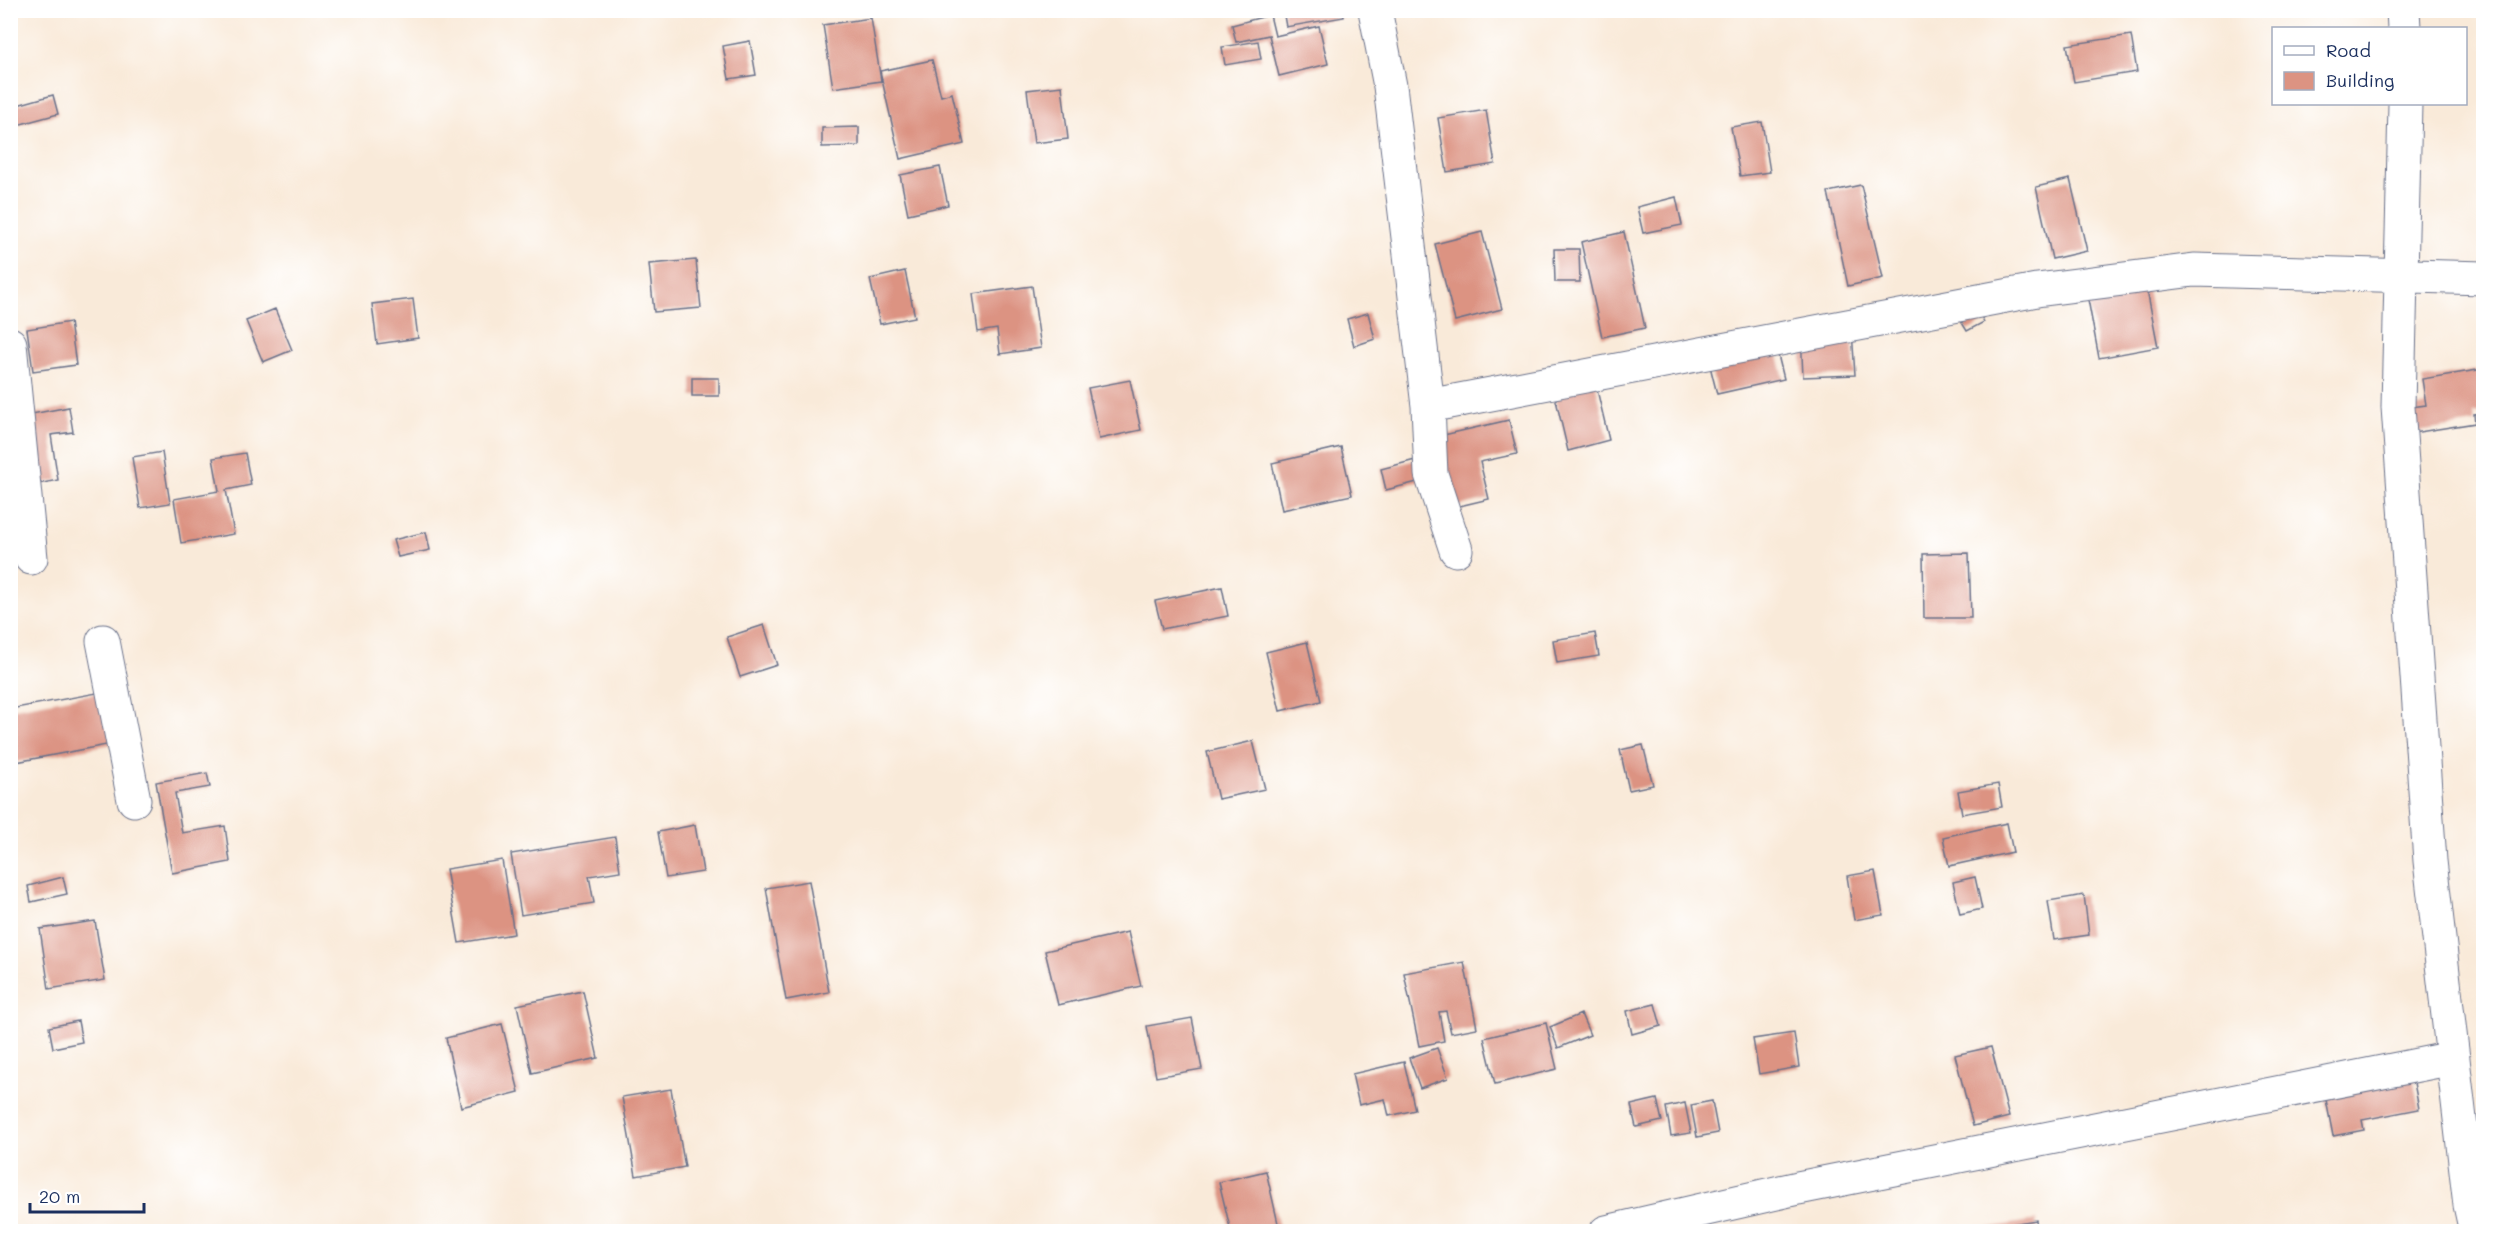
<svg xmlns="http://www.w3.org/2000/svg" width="2494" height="1242" font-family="Mali,sans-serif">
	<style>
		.building { fill: #dc9382 }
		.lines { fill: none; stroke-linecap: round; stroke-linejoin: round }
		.minor-casing { stroke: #697089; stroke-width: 35 }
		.minor { stroke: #fff; stroke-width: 33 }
	</style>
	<rect width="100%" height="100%" fill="#fff"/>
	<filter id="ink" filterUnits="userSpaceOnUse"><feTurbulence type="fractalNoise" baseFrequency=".0167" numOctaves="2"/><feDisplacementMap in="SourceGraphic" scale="12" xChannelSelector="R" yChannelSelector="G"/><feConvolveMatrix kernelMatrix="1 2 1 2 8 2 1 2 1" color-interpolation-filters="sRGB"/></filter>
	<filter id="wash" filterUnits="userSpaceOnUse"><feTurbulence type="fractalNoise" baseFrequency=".008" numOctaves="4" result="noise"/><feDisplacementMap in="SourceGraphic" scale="24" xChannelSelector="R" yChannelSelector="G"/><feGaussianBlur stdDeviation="1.35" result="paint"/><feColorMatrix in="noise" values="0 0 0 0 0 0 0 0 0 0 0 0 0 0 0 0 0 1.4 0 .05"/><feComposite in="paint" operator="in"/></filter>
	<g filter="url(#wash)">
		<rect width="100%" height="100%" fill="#f9ead9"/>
		<g id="blocks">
			<path class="building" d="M1283,10H1343L1344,17L1286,27Z
				M1270,15L1275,36L1319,26L1328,64L1279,76L1269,35L1236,42L1232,25Z
				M871,18L881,81L833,88L823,25Z
				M2131,35L2137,72L2074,82L2067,45Z
				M750,41L756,75L729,79L723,46Z
				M1258,41L1261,59L1225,65L1222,47Z
				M932,60L941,96L952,93L964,144L900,159L880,71Z
				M1062,86L1068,139L1034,143L1027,90Z
				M53,95L58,114L10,127V107Z
				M1486,110L1495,164L1447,172L1438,118Z
				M1762,122L1770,172L1740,176L1731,127Z
				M859,127V146L822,147V128Z
				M940,167L948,205L908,214L900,175Z
				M2070,179L2087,251L2052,259L2036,187Z
				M1861,185L1883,278L1848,286L1828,192Z
				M1676,197L1682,225L1643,233L1637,207Z
				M1482,232L1502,309L1455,321L1435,244Z
				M1624,232L1645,328L1602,337L1581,242Z
				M1554,249H1579L1580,282H1555Z
				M696,260L701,308L654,312L649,264Z
				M905,271L915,317L880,324L870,279Z
				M2146,284L2158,347L2099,358L2087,294Z
				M1032,286L1041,348L1000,354L997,329L978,332L973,294Z
				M1971,298L1984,322L1967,331L1953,308Z
				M413,299L418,338L377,344L372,304Z
				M275,309L292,350L263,362L246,321Z
				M1368,313L1375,339L1354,346L1347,319Z
				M70,322L76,365L33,371L27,329Z
				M1852,331L1855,375L1803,377L1801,333Z
				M1774,339L1784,379L1717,394L1707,354Z
				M1592,369L1609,440L1568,451L1551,379Z
				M2484,369V413L2474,414L2475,423L2407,434L2403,408L2426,405L2422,379Z
				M692,378H719V396H692Z
				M1130,380L1141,430L1099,439L1088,388Z
				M69,407L73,432L51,435L58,480L33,485L21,416Z
				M1509,420L1517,454L1480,462L1489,499L1451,508L1435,437Z
				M1341,447L1352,495L1282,510L1272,463Z
				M162,452L170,503L140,508L132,457Z
				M245,453L251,485L226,490L234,534L181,543L174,499L219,491L213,458Z
				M1419,459L1425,480L1386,490L1381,469Z
				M426,532L430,550L398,557L393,540Z
				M1969,553L1971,618H1924L1923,554Z
				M12,570L15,592H10V571Z
				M1222,587L1228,616L1162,629L1155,601Z
				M764,625L777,665L740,677L727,637Z
				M1595,633L1599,656L1557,663L1553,640Z
				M1307,642L1321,701L1280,711L1266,652Z
				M102,692L112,744L16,762L10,730V709Z
				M1253,741L1265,789L1218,799L1207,752Z
				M1643,745L1653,785L1629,790L1620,750Z
				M207,773L210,787L175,793L182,833L225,826L230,862L172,873L156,782Z
				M1998,784L2002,807L1962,814L1958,791Z
				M2007,823L2013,852L1949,866L1943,837Z
				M695,825L703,872L666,878L658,832Z
				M615,837L620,871L589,876L594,903L521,915L511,854Z
				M502,860L514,934L459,943L446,869Z
				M1875,871L1883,915L1854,920L1847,876Z
				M63,877L67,894L31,902L28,886Z
				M1975,877L1982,909L1960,914L1953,882Z
				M809,881L829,992L786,1000L766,888Z
				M2084,895L2089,935L2054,940L2048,901Z
				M95,921L105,980L49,989L40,929Z
				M1128,932L1141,986L1058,1005L1045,951Z
				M1464,962L1477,1028L1451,1033L1446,1011L1439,1012L1444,1041L1419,1046L1404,973Z
				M583,991L598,1058L532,1073L517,1005Z
				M1655,1004L1661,1026L1632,1034L1627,1011Z
				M1581,1014L1590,1035L1558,1048L1550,1027Z
				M1192,1018L1202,1069L1156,1077L1147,1026Z
				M78,1021L82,1042L53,1048L49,1027Z
				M1546,1023L1557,1069L1495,1084L1484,1038Z
				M502,1024L519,1092L461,1107L446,1038Z
				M1794,1033L1799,1067L1759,1074L1753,1039Z
				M1991,1047L2009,1117L1973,1126L1955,1055Z
				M1437,1048L1448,1078L1420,1088L1409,1058Z
				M1404,1062L1415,1110L1389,1116L1385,1099L1359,1105L1352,1074Z
				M2411,1067L2419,1109L2362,1120L2364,1130L2333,1136L2323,1084Z
				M671,1089L685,1167L636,1176L622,1097Z
				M1657,1099L1662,1121L1636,1127L1631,1105Z
				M1712,1101L1718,1133L1697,1137L1691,1105Z
				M1685,1103L1691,1133L1671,1136L1666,1107Z
				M1266,1171L1280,1232H1231L1219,1182Z
				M2036,1220L2038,1232H1980V1229Z"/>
		</g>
	</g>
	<g filter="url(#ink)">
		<use href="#blocks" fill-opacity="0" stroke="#697089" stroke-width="1.5"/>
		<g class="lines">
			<g class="minor-casing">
				<path id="minor" d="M1375,10L1390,86L1428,406L1431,474L1456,550
					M2403,10L2404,28
					M2405,104L2398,407L2430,861L2470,1205L2476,1232
					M10,344L31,558
					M1428,406L2037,290L2194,270L2484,278
					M103,641L134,800
					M1606,1232L1798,1188L2453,1058"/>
			</g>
			<use href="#minor" class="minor"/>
		</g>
	</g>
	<rect width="2494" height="1242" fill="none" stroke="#fff" stroke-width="36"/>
	<rect x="2272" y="27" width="195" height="78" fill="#ffffff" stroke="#a4acbf" stroke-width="1.5"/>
	<rect x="2284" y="46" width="30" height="9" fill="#ffffff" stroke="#a4acbf" stroke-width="1.5"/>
	<text x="2326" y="57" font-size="18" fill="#1b2f5e">Road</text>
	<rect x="2284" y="72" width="30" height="18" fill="#dc9382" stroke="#a4acbf" stroke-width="1.5"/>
	<text x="2326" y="87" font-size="18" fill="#1b2f5e">Building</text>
	<path d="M30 1203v9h114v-9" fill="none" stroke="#1b2f5e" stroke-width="3"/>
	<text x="39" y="1203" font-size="18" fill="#1b2f5e" stroke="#ffffff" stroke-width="4.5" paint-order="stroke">20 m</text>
</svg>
